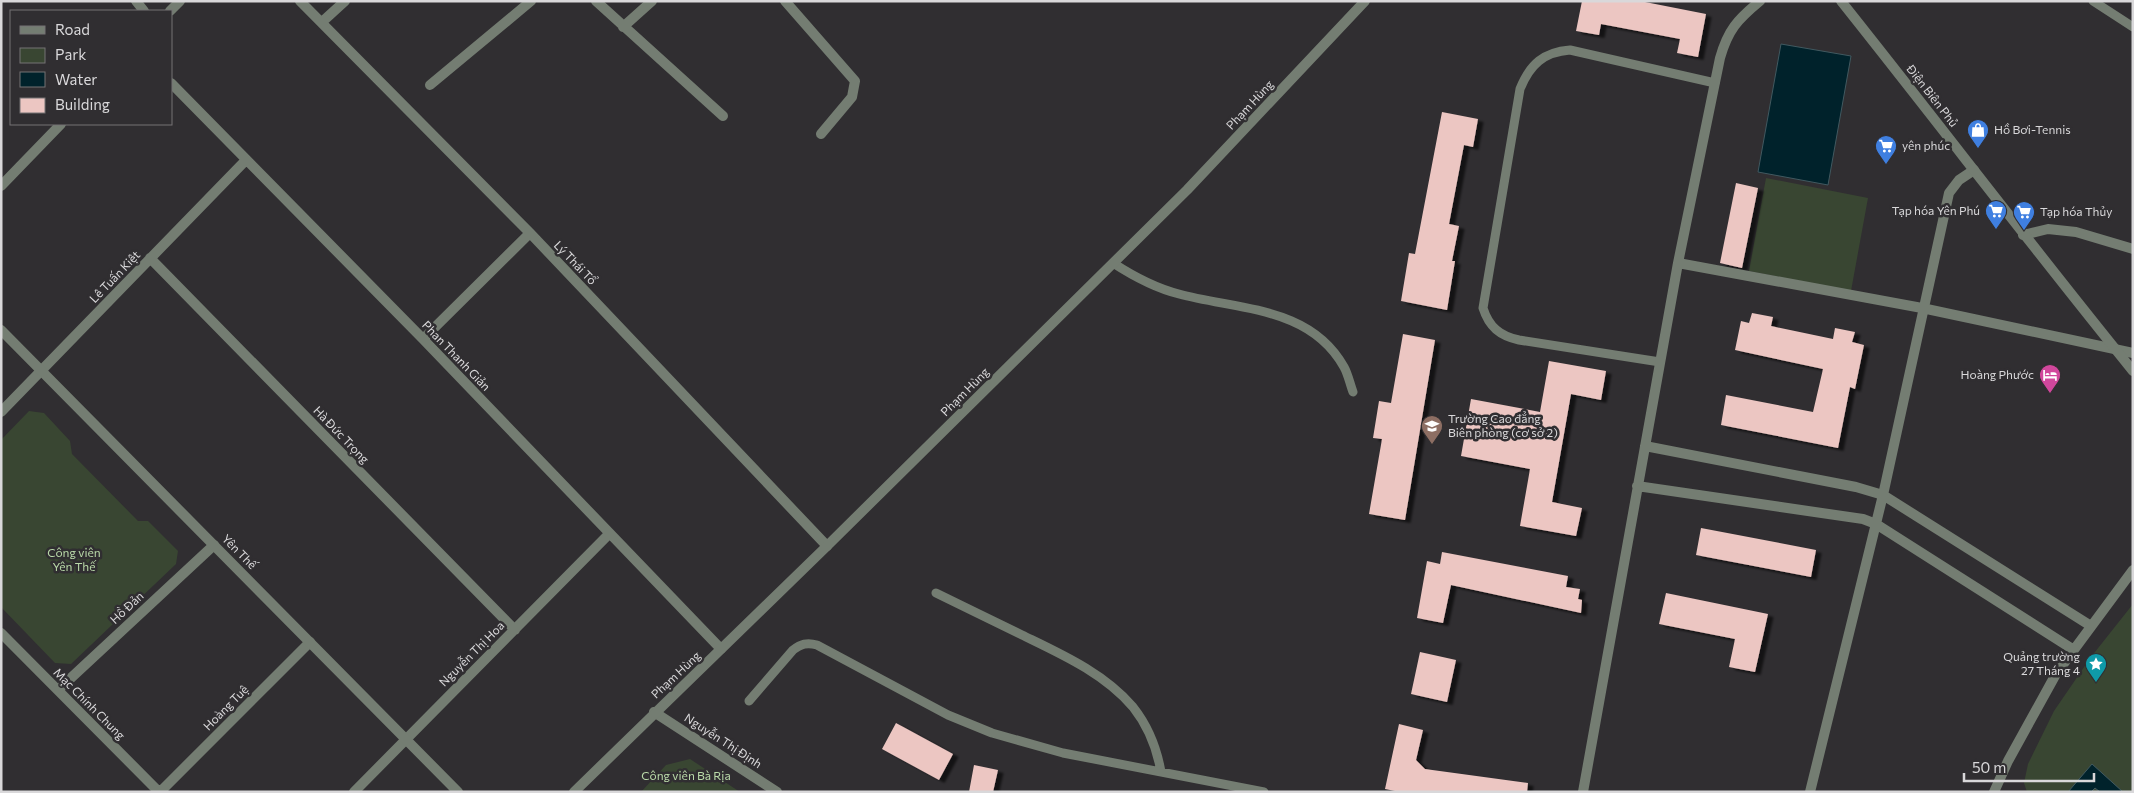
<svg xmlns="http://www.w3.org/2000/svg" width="2134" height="793" font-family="Commissioner,sans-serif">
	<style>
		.green { fill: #394632 }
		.water { fill: #00222b; stroke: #415960 }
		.building { fill: #ecc6c2; filter: url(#shadow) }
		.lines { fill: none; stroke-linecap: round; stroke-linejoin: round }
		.service { stroke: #747d72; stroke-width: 9 }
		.minor { stroke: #747d72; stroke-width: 10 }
		.tertiary { stroke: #747d72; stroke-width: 10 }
		.labels { text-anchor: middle; stroke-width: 5; stroke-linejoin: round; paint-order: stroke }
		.street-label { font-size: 12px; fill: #d9d8da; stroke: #302e31 }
		.poi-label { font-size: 12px; fill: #d9d8da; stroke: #302e31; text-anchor: start }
		.park-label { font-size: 12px; fill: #b9d9a8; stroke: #302e31 }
	</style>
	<defs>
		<filter id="shadow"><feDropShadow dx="5.5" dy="3" stdDeviation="1" flood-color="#0009"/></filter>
	</defs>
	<rect width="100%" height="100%" fill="#302e31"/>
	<path class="green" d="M1766,178L1868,198L1851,291L1749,271Z
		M29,411L44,413L70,441L72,454L138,521H148L178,551L176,564L71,664L55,663L1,607V440Z
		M2133,604V792H2027L2024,783L2028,764L2054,711L2091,657Z
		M690,759L740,792H641L666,765Z"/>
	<path class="water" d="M1781,44L1851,56L1828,185L1758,172Z
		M2092,764L2123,792H2100L2095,788L2091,792H2068Z"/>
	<path class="building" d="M1582,1H1640L1706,14L1698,57L1677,53L1680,39L1601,24L1599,35L1576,31Z
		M1442,112L1478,119L1473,147L1464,145L1449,224L1459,226L1452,261H1455L1447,310L1401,301L1409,253L1415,254Z
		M1736,183L1758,188L1742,268L1720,263Z
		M1752,313L1773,317L1771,326L1833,339L1835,328L1855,332L1852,342L1864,345L1855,389L1850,387L1838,448L1721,425L1726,395L1813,412L1823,369L1735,350L1741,321L1749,323Z
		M1403,334L1435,340L1405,520L1369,514L1382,439L1373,438L1379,401L1391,403Z
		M1549,361L1606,371L1601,400L1571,394L1552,502L1582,508L1576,536L1520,526L1530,469L1461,456L1471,399L1540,412Z
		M1701,528L1816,550L1811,577L1696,555Z
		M1442,552L1568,576L1566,587L1580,589L1578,599L1582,600L1581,613L1451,585L1443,623L1417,618L1427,561L1440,564Z
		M1666,593L1768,614L1755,672L1729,667L1735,639L1659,624Z
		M1420,652L1456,660L1447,702L1411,694Z
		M896,723L953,754L939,780L882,749Z
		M1399,724L1423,730L1416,760L1425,769L1528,783L1527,792H1400L1385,789Z
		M974,765L998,770L993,792H969Z"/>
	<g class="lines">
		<path class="service" d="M2093,1L2133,27
			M1113,263C1133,276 1155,288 1179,294C1238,310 1310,306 1344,367C1348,374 1350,384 1353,392
			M1660,362L1519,340C1500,336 1489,327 1483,308L1520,89C1530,64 1544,52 1570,50L1715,83
			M936,593C965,607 993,621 1022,635C1061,654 1104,673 1133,707C1148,726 1157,749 1161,772
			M749,701L793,650C801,644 807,642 817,645L948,715L992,733L1063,753L1264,792"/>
		<path class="minor" d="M136,1L144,11
			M300,1L530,233L827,546
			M596,1L723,116
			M785,1L855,81L852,97L821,134
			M170,11L180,1
			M322,22L345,1
			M623,27L652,1
			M171,83L423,339L721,649
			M430,85L531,1
			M1,186L61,124
			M2023,235L2048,229L2076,232L2133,249
			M150,258L515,630
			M1678,263L1922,308L2133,353
			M423,339L530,233
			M1,412L246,160
			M1645,446L1856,487L1883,495L2091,626
			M1637,486L1863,519L1876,524L2074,650
			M1,633L159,792
			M58,690L214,545
			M654,712L777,792
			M160,792L310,642
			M354,792L609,534
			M1583,792L1678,263L1720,58C1728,30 1737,20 1760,1
			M1810,792L1883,495L1949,193L1959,180L1974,170
			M1994,792L2008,761L2056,674L2133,570"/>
		<path class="tertiary" d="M1841,1C1939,124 2034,249 2133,371
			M1,330L458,792
			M574,792L827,546L1187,190L1365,1"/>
	</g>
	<defs>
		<g id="shop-pin" transform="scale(1.125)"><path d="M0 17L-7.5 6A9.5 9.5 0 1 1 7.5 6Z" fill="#3f7fe0" stroke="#302e31"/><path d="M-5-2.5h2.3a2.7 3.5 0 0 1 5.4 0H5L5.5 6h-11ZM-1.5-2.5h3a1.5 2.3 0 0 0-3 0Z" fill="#fff"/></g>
		<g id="supermarket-pin" transform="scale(1.125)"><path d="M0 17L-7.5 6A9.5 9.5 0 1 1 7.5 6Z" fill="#3f7fe0" stroke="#302e31"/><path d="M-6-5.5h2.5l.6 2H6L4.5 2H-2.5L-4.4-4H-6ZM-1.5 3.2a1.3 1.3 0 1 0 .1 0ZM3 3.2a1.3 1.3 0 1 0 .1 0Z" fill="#fff"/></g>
		<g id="hotel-pin" transform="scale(1.125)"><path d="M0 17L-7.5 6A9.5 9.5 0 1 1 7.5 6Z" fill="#d1479c" stroke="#302e31"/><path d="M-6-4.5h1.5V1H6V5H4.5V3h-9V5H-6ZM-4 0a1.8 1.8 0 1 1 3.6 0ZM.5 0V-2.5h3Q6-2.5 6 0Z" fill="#fff"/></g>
		<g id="university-pin" transform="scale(1.125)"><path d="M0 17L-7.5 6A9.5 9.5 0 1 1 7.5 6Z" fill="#8d6e63" stroke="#302e31"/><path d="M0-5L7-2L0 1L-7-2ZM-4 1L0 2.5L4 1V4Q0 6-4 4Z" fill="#fff"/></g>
		<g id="sight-pin" transform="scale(1.125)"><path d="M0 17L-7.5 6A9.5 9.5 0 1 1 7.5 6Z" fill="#0f9aa8" stroke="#302e31"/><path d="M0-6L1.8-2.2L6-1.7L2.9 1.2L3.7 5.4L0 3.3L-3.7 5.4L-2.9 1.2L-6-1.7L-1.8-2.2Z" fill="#fff"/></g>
	</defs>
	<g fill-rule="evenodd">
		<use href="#shop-pin" x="1978" y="130"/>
		<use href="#supermarket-pin" x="1886" y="146"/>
		<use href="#supermarket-pin" x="1996" y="211"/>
		<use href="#supermarket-pin" x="2024" y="212"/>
		<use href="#hotel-pin" x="2050" y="375"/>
		<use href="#university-pin" x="1432" y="426"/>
		<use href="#sight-pin" x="2096" y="664"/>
	</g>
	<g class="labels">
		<g class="street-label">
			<text transform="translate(1932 96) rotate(52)" y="4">Điện Biên Phủ</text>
			<text transform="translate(1250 105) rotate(-47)" y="4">Phạm Hùng</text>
			<text transform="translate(575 263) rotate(46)" y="4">Lý Thái Tổ</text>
			<text transform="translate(115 277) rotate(-46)" y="4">Lê Tuấn Kiệt</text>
			<text transform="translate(456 356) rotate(46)" y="4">Phan Thanh Giản</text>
			<text transform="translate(965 392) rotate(-45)" y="4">Phạm Hùng</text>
			<text transform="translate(341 435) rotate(46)" y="4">Hà Đức Trọng</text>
			<text transform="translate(239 552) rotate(45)" y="4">Yên Thế</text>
			<text transform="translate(127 608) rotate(-43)" y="4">Hồ Đản</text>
			<text transform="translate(472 654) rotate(-45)" y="4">Nguyễn Thị Hoa</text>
			<text transform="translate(676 675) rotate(-43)" y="4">Phạm Hùng</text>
			<text transform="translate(89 704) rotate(45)" y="4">Mạc Chính Chung</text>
			<text transform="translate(226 708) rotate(-45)" y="4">Hoàng Tuệ</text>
			<text transform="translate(723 741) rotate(33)" y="4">Nguyễn Thị Định</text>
		</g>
		<g class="poi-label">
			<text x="1994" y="134">Hồ Bơi-Tennis</text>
			<text x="1902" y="150">yên phúc</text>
			<text x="1980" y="215" text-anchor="end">Tạp hóa Yên Phú</text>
			<text x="2040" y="216">Tạp hóa Thủy</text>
			<text x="2034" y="379" text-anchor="end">Hoàng Phước</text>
			<text x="1448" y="423">Trường Cao đẳng<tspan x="1448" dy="14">Biên phòng (cơ sở 2)</tspan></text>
			<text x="2080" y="661" text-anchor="end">Quảng trường<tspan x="2080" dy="14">27 Tháng 4</tspan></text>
		</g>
		<g class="park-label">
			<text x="74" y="557">Công viên<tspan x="74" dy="14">Yên Thế</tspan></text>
			<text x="686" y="780">Công viên Bà Rịa</text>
		</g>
	</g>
	<rect width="2134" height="793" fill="none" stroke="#d9d8da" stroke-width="5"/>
	<rect x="10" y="10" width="162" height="115" fill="#302e31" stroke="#747275"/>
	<rect x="20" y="26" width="25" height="8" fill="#747d72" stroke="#747275"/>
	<text x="55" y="35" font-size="15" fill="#d9d8da">Road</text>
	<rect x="20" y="48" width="25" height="15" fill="#394632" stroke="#747275"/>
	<text x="55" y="60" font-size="15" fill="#d9d8da">Park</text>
	<rect x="20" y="72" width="25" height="15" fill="#00222b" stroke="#747275"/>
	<text x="55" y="85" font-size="15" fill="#d9d8da">Water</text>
	<rect x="20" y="98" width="25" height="15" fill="#ecc6c2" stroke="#747275"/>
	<text x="55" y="110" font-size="15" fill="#d9d8da">Building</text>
	<path d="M1964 773v8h130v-8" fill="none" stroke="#d9d8da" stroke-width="2.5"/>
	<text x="1972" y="773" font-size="15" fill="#d9d8da" stroke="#302e31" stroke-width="4" paint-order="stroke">50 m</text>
</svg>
